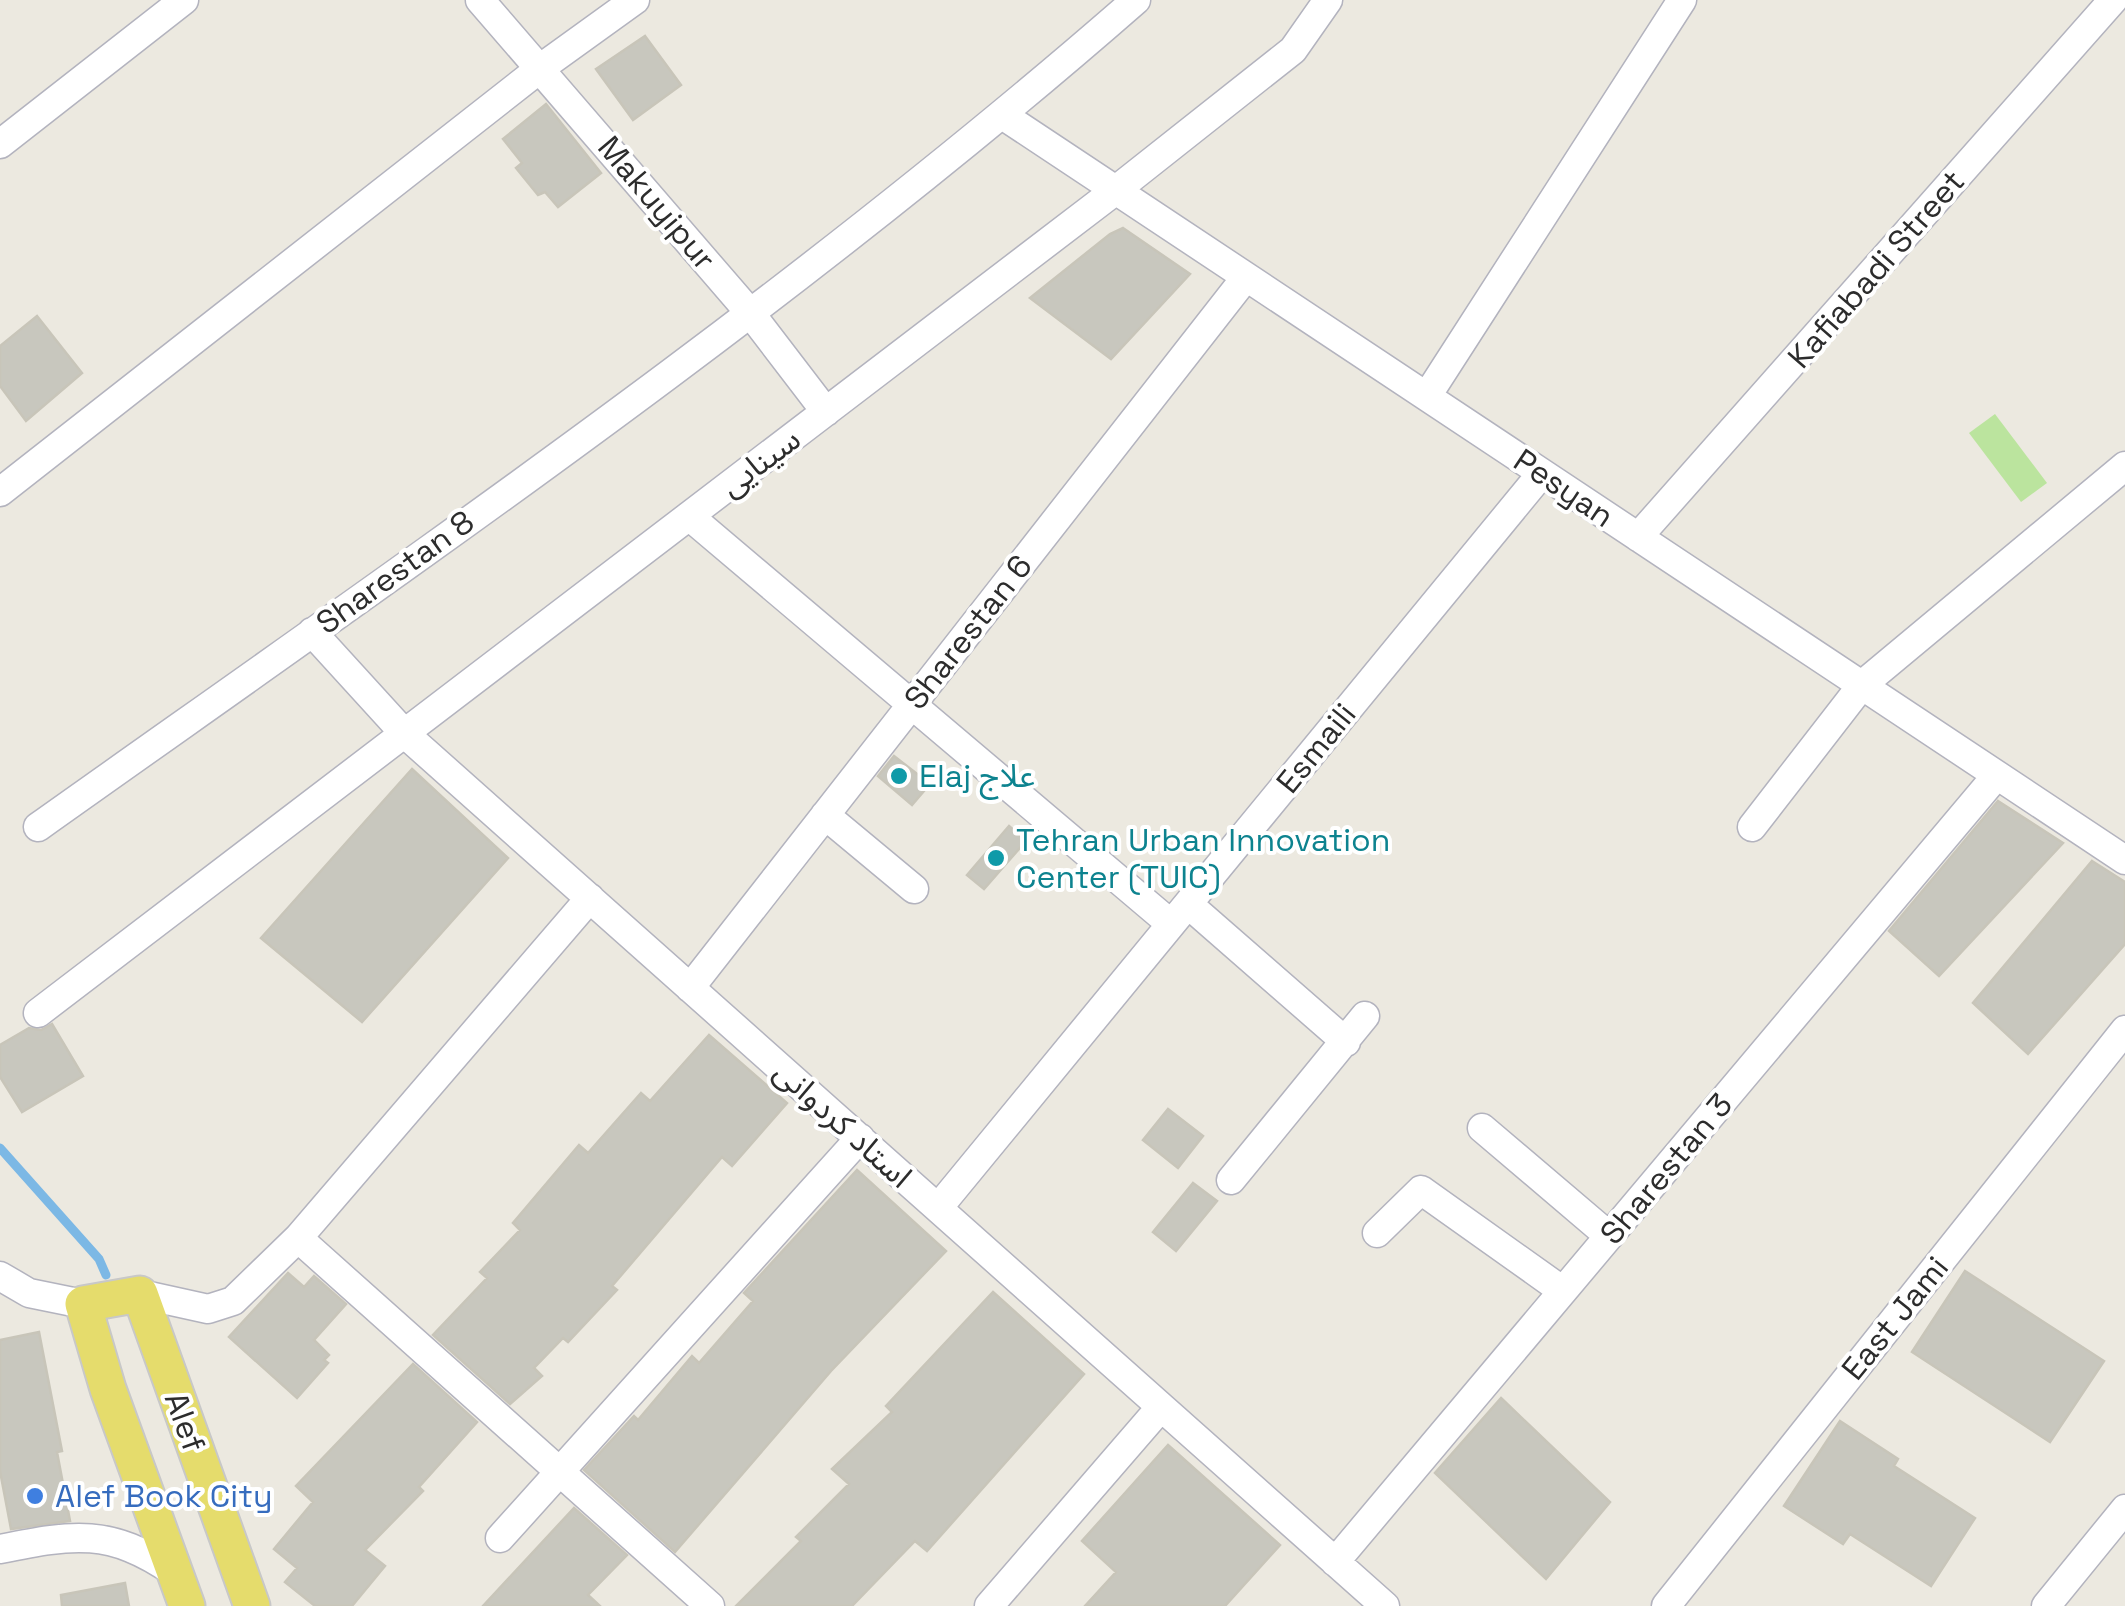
<svg xmlns="http://www.w3.org/2000/svg" width="2125" height="1606" font-family="'Space Grotesk','Noto Sans Arabic',sans-serif">
	<style>
		.pitch { fill: #bbe49e }
		.lines { fill: none; stroke-linecap: round; stroke-linejoin: round }
		.stream { stroke: #7cb8e5; stroke-width: 9 }
		.building { fill: #c8c7be; stroke: #c8c5b9; stroke-width: 2.5 }
		.minor-casing { stroke: #b3b3be; stroke-width: 31 }
		.major-casing { stroke: #c8c8c8; stroke-width: 39 }
		.minor { stroke: #fff; stroke-width: 28 }
		.major { stroke: #e5dc6c; stroke-width: 35 }
		.culture-dot { fill: #0f9aa8; stroke: #fff; stroke-width: 4 }
		.shop-dot { fill: #3f7fe0; stroke: #fff; stroke-width: 4 }
		.labels { text-anchor: middle; stroke-width: 8; stroke-linejoin: round; paint-order: stroke }
		.street-label { font-size: 32px; fill: #2c2c2c; stroke: #fff }
		.culture-label { font-size: 32px; fill: #0d838f; stroke: #fff; text-anchor: start }
		.shop-label { font-size: 32px; fill: #366cbe; stroke: #fff; text-anchor: start }
	</style>
	<rect width="100%" height="100%" fill="#ece9e0"/>
	<path class="pitch" d="M1995,414L2047,483L2021,502L1969,433Z"/>
	<g class="lines">
		<path class="stream" d="M0,1148L99,1259L106,1275"/>
	</g>
	<path class="building" d="M645,36L681,85L633,120L596,69Z
		M546,104L601,173L558,207L545,192L538,195L516,168L522,163L503,139Z
		M1123,228L1190,274L1111,359L1030,298L1110,234Z
		M37,316L82,373L26,421L0,386V346Z
		M894,756L930,784L912,805L878,776Z
		M412,769L508,858L362,1022L261,938Z
		M1998,801L2063,843L1939,976L1889,931Z
		M1009,826L1026,841L984,889L967,875Z
		M2092,861L2125,882V944L2028,1054L1973,1003Z
		M52,1024L83,1076L22,1112L0,1077V1045L29,1028L41,1030Z
		M709,1035L787,1103L732,1166L722,1157L612,1286L617,1290L568,1342L563,1338L534,1368L542,1376L510,1404L433,1335L487,1278L480,1272L520,1230L513,1223L579,1145L588,1153L641,1093L650,1101Z
		M1168,1109L1203,1136L1178,1168L1143,1140Z
		M857,1170L946,1251L831,1371L675,1552L584,1470L634,1416L638,1420L692,1356L699,1363L753,1301L744,1293Z
		M1193,1183L1217,1201L1176,1251L1153,1232Z
		M1965,1271L2104,1361L2050,1442L1912,1352Z
		M288,1273L304,1287L314,1276L346,1304L314,1340L329,1355L324,1360L328,1363L297,1398L229,1337Z
		M993,1292L1084,1374L927,1551L915,1541L852,1606H736L801,1541L796,1537L849,1484L832,1469L892,1412L886,1406Z
		M39,1332L62,1451L57,1452L70,1521L11,1529L0,1471V1340Z
		M413,1364L477,1422L419,1487L423,1491L365,1550L385,1566L352,1606H315L285,1582L297,1568L274,1549L313,1502L296,1486Z
		M1501,1398L1610,1502L1546,1579L1435,1473Z
		M1840,1421L1898,1459L1894,1466L1975,1518L1931,1586L1850,1534L1843,1544L1784,1506Z
		M1168,1445L1280,1545L1225,1606H1085L1116,1572L1082,1541Z
		M574,1508L627,1555L588,1595L600,1606H483Z
		M125,1583L129,1606H62L61,1595Z"/>
	<g class="lines">
		<g class="minor-casing">
			<path id="minor" d="M480,0L751,314L826,412
				M1004,116L2125,860
				M0,144L184,0
				M1427,396L1682,0
				M0,492L542,67L635,0
				M689,516L1171,924
				M1638,537L2113,0
				M312,632L405,734L1385,1606
				M825,815L914,889
				M38,827C411,562 791,302 1136,0
				M1752,827L1862,685L2125,466
				M1188,904L1346,1042
				M690,988L1246,277
				M38,1013L1116,190L1293,50L1328,0
				M1482,1128L1609,1236
				M1231,1180L1365,1016
				M938,1208L1542,473
				M1377,1233L1421,1190L1563,1291
				M298,1238L710,1606
				M0,1276L29,1293L83,1304
				M140,1294L208,1309L233,1301L298,1238L590,898
				M500,1538L860,1138
				M0,1549C74,1534 110,1528 174,1572
				M1335,1562L1997,775
				M989,1606L1161,1407
				M1666,1606L2125,1030
				M2046,1606L2125,1509"/>
		</g>
		<g class="major-casing">
			<path id="major" d="M187,1606L108,1389L83,1304L140,1294L252,1606"/>
		</g>
		<use href="#minor" class="minor"/>
		<use href="#major" class="major"/>
	</g>
	<g class="culture-dot">
		<circle cx="899" cy="776" r="10"/>
		<circle cx="996" cy="858" r="10"/>
	</g>
	<circle class="shop-dot" cx="35" cy="1496" r="10"/>
	<g class="labels">
		<g class="street-label">
			<text transform="translate(657 203) rotate(50)" y="11">Makuyipur</text>
			<text transform="translate(1876 269) rotate(-49)" y="11">Kafiabadi Street</text>
			<text transform="translate(760 462) rotate(-37)" y="11">سینایی</text>
			<text transform="translate(1564 488) rotate(34)" y="11">Pesyan</text>
			<text transform="translate(395 572) rotate(-36)" y="11">Sharestan 8</text>
			<text transform="translate(968 632) rotate(-52)" y="11">Sharestan 6</text>
			<text transform="translate(1316 748) rotate(-51)" y="11">Esmaili</text>
			<text transform="translate(843 1124) rotate(42)" y="11">استاد کردوانی</text>
			<text transform="translate(1666 1169) rotate(-50)" y="11">Sharestan 3</text>
			<text transform="translate(1895 1318) rotate(-51)" y="11">East Jami</text>
			<text transform="translate(185 1422) rotate(70)" y="11">Alef</text>
		</g>
		<g class="culture-label">
			<text x="919" y="787">Elaj علاج</text>
			<text x="1016" y="851">Tehran Urban Innovation<tspan x="1016" dy="37">Center (TUIC)</tspan></text>
		</g>
		<g class="shop-label">
			<text x="55" y="1507">Alef Book City</text>
		</g>
	</g>
</svg>
